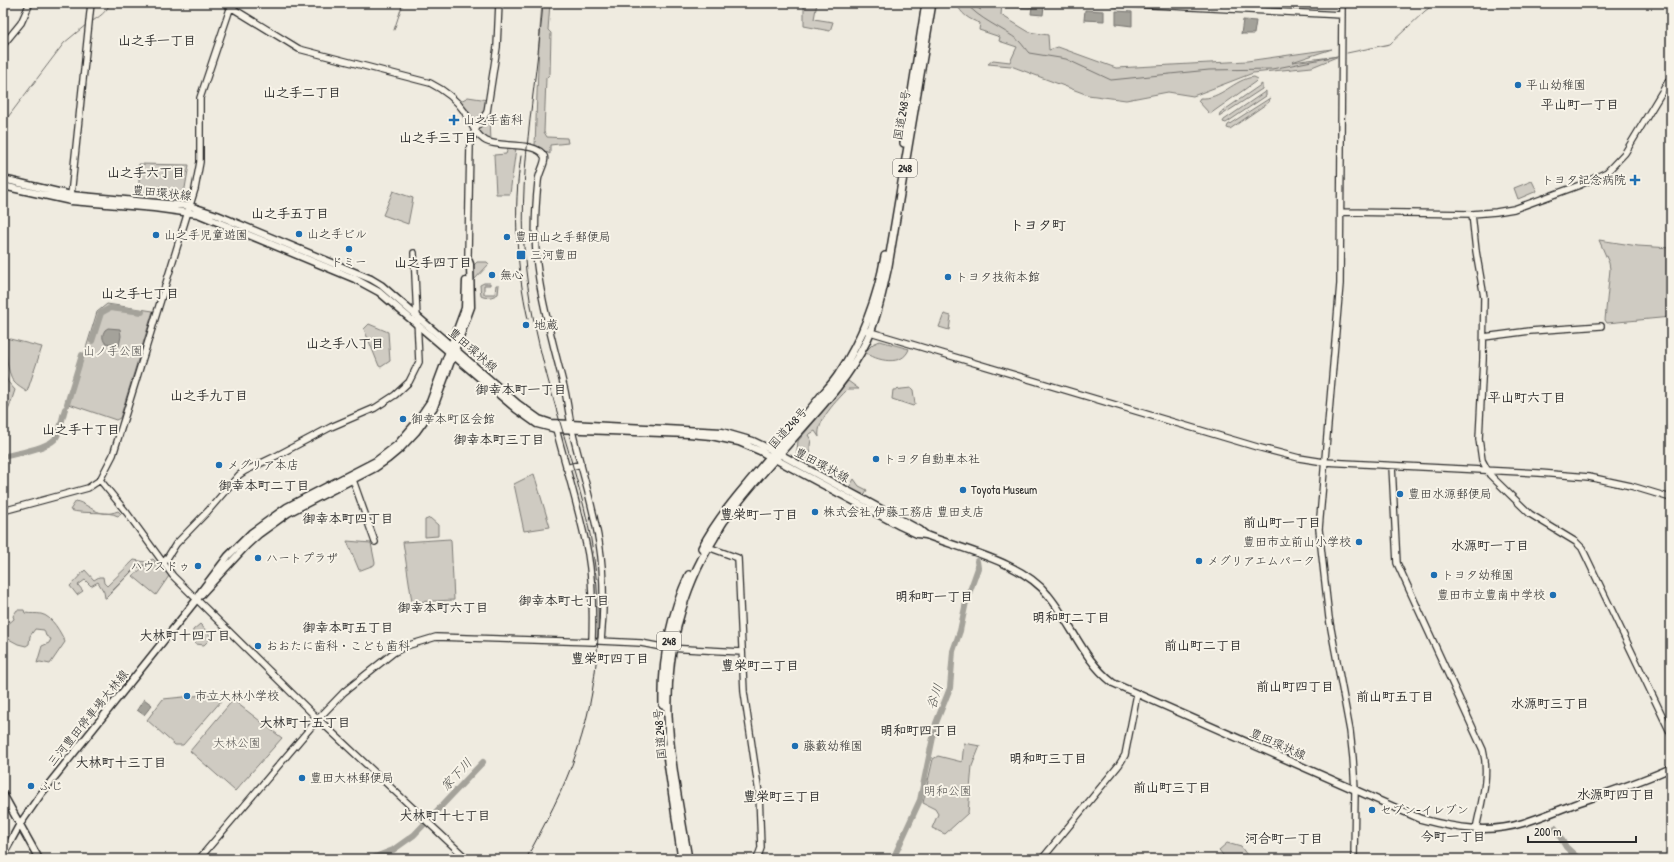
<svg xmlns="http://www.w3.org/2000/svg" width="1674" height="862" font-family="'Patrick Hand','Klee One',sans-serif">
	<style>
		.green { fill: #cfcbc2; stroke: #7d7b76 }
		.water { fill: #a4a29a; stroke: #74726e }
		.lines { fill: none; stroke-linecap: round; stroke-linejoin: round }
		.stream { stroke: #74726e; stroke-width: 1 }
		.river { stroke: #a4a29a; stroke-width: 6 }
		.tertiary-casing { stroke: #2b2b2b; stroke-width: 8 }
		.secondary-casing { stroke: #2b2b2b; stroke-width: 9 }
		.trunk-casing { stroke: #2b2b2b; stroke-width: 10 }
		.tertiary { stroke: #f7f3e8; stroke-width: 5.5 }
		.secondary { stroke: #f7f3e8; stroke-width: 6 }
		.trunk { stroke: #f7f3e8; stroke-width: 7 }
		.rail { stroke: #2b2b2b; stroke-width: 1 }
		.poi-dot { fill: #1f6fb2; stroke: #f7f3e8; stroke-width: 1.5 }
		.labels { text-anchor: middle; stroke-width: 4; stroke-linejoin: round; paint-order: stroke }
		.shield { fill: #f7f3e8; stroke: #686764; stroke-width: 1 }
		.shield-label { font-size: 11px; font-weight: bold; fill: #2b2b2b }
		.poi-label { font-size: 12px; fill: #2b2b2b; stroke: #f7f3e8; text-anchor: start }
		.street-label { font-size: 12px; fill: #2b2b2b; stroke: #f7f3e8 }
		.park-label { font-size: 12px; fill: #545351; stroke: #f7f3e8 }
		.neighbourhood-label { font-size: 13px; font-weight: bold; fill: #2b2b2b; stroke: #f7f3e8 }
		.water-label { font-size: 13px; font-style: italic; fill: #555552; stroke: #f7f3e8 }
		.quarter-label { font-size: 14px; font-weight: bold; fill: #2b2b2b; stroke: #f7f3e8 }
	</style>
	<rect width="100%" height="100%" fill="#efebe0"/>
	<filter id="ink" filterUnits="userSpaceOnUse"><feTurbulence type="fractalNoise" baseFrequency=".025" numOctaves="2"/><feDisplacementMap in="SourceGraphic" scale="8" xChannelSelector="R" yChannelSelector="G"/><feConvolveMatrix kernelMatrix="1 2 1 2 8 2 1 2 1" color-interpolation-filters="sRGB"/></filter>
	<g filter="url(#ink)">
		<path class="green" d="M542,3H550L548,30L551,33L550,74L546,78L544,132L547,137L567,138L568,143L550,145V154L535,146L539,42Z
			M804,3H817L814,19L833,22L830,31L804,26Z
			M957,3H970L981,10L973,3H1046V6L1031,5L1030,8L1004,7V4H1002L1001,15L1029,32L1048,35L1049,50L1058,47L1116,68L1247,61L1332,49L1292,62L1339,56L1312,67L1253,73L1193,96L1168,92L1126,100L1088,95L1011,66L988,64L993,60L1010,62L1017,47L999,41L1000,37L979,30L980,23C970,20 960,14 957,3Z
			M1254,77L1258,79L1255,82L1210,114L1198,101L1200,98C1221,100 1234,79 1254,77Z
			M1262,84V89L1219,117L1220,113Z
			M1266,91V96L1226,123L1223,122L1224,120Z
			M468,97L488,100L486,112L490,118L491,142L481,136L459,102Z
			M1270,98L1269,102L1230,129L1227,128L1228,125Z
			M508,148H516L510,194H496L494,155L506,154Z
			M139,164L189,165L184,194L180,195L139,194Z
			M1532,181L1537,191L1518,199L1514,188Z
			M393,191L413,198L408,224L383,215Z
			M1599,240L1638,246L1671,248V317L1607,323L1605,320L1610,269L1609,263Z
			M477,262H487L489,264L474,280V265Z
			M484,283H490V285H484V294H495L496,285H499L498,294C493,297 486,299 481,296L480,285Z
			M107,304L153,311L120,418L116,420L69,404L97,312Z
			M944,314L951,316L949,330L939,327Z
			M369,324L388,332L390,361L381,367L379,366L364,329Z
			M6,338L42,347L27,392C23,389 17,386 14,382C6,370 6,352 6,338Z
			M880,341L909,349C903,367 876,361 865,352L873,344Z
			M3,367L8,382L15,390L9,408L3,417Z
			M848,381L859,389H848C837,400 816,421 819,437L815,431L808,435L811,440C808,452 813,454 812,464L825,471L827,466L838,475H846L849,479L845,485L796,459L798,441Z
			M911,388L913,390L915,404L913,406L892,399L893,390Z
			M534,474L550,527L524,531L514,484Z
			M854,479L859,486L867,490L864,495L849,488Z
			M76,501C91,505 98,519 118,511L121,514L118,516C107,510 83,515 70,510Z
			M430,518L438,525V536L425,537V520Z
			M450,539L451,540L454,600L412,602L403,542Z
			M347,541L371,543L375,563L374,565L361,570H359Z
			M153,559L157,563L135,568L106,598H105L104,592L98,582L91,586L85,580L78,585L83,591L77,595L70,586L85,570L94,580L99,577H103L104,583L107,586L134,560L146,562Z
			M158,565L162,567L169,576L156,595L133,576L141,569Z
			M17,610H24L25,613C31,614 36,613 41,614C52,616 61,633 65,642L50,664L40,662L37,663L42,646L49,643L51,639L46,636L44,630L35,629L30,636L29,644L26,646L18,644L3,636V625H7L14,619L13,616Z
			M200,624L212,637L204,645L196,644L192,638L193,630Z
			M214,694L222,700L183,745H175L147,720L163,699Z
			M233,700L282,738L235,791L190,751Z
			M964,743L980,746L972,766L968,813L945,834L932,828L938,814L935,809L923,803L933,759L938,756L962,762Z
			M1227,843L1241,847L1250,859H1226L1219,850Z"/>
		<path class="water" d="M1032,6H1044L1043,15L1031,14Z
			M1085,10L1104,11V21L1084,20Z
			M1116,11L1132,12V26L1116,24Z
			M1243,20L1256,21L1254,34H1241Z
			M108,328L120,329L121,336L119,346L116,347L113,344L105,343C102,338 102,335 105,330Z
			M144,699L152,705L144,715L137,710Z"/>
		<g class="lines">
			<path class="stream" d="M966,3C978,19 1003,28 1019,41C1023,45 1026,50 1029,53L1066,59L1111,80L1209,70L1272,69L1337,56
				M91,22C99,17 107,12 110,3
				M394,30L403,3
				M1347,53L1390,44L1425,11L1436,3
				M3,129L5,121L64,43L87,24
				M182,534L205,510
				M107,596L136,567L156,562"/>
			<path class="river" d="M92,341L101,313L110,308L142,312
				M67,404L82,355
				M3,457C16,453 52,448 57,436C61,428 62,418 65,409
				M1555,828L1566,847L1579,859
				M370,859L393,850L414,835L483,762
				M893,859L920,800L936,723L950,688L953,651L960,631L966,602L978,568L977,561"/>
			<g class="tertiary-casing">
				<path id="tertiary" d="M224,3L299,49L430,83C444,90 455,98 464,111C471,122 475,135 486,141C499,148 536,141 544,156C547,161 538,174 538,182C535,211 534,250 539,279C545,317 556,354 565,391C568,406 570,421 573,435C582,471 593,506 599,542C604,573 604,610 601,641
					M1114,3L1342,15
					M1342,3L1340,284L1319,529L1329,618L1350,731L1353,758L1355,790L1354,859
					M3,45L21,23L30,3
					M71,195L91,3
					M1341,212L1472,214L1496,212L1514,209L1580,185L1607,172L1625,153L1671,77
					M1472,214L1476,251L1484,297L1483,360L1479,439L1482,460L1490,475L1530,514L1576,542L1582,548L1671,734
					M468,255L470,144L475,130L487,112L497,47L499,3
					M867,331L1257,447L1299,458L1324,462L1539,473L1589,477L1631,486L1671,498
					M1484,337L1530,331L1601,326
					M556,429C567,471 580,512 588,554C593,583 593,613 592,642
					M1392,466L1397,563L1483,750C1490,776 1481,803 1476,829
					M566,468L581,464
					M100,480L127,513L173,576L318,719L467,859
					M353,480L375,542
					M3,511L88,488L100,480L113,455L195,189L200,162V98L232,3
					M705,546L738,558L744,692L759,793L761,848L757,859
					M164,563L176,544L208,511L239,475L245,471L278,455L331,427L375,408L395,395L409,382L419,362L414,253
					M599,641L641,643L667,648L742,652
					M199,859L318,719L344,692L393,653L406,646L436,637L594,642
					M1042,859L1119,765L1125,755L1137,694"/>
			</g>
			<g class="secondary-casing">
				<path id="secondary" d="M3,179L71,195L190,206L217,215L371,279L381,285L518,404L539,419L551,423L722,432L753,441L774,451L920,530L926,535
					M3,186L71,201L154,208L198,214L355,279L379,292L516,409L537,424L556,429L689,434L711,436L739,442L760,451L900,526L917,534L926,535C964,550 1022,562 1048,595C1072,624 1083,660 1113,683L1421,819C1454,828 1489,834 1523,823C1543,817 1563,808 1583,801C1612,791 1643,781 1671,768
					M199,594L228,556L251,533L287,507L376,461L397,445L415,424L430,402L465,308L466,281
					M3,794L39,859
					M3,855L20,824L41,794L197,599L247,545L259,534L288,513L375,468L388,459L400,449L416,432L434,407L471,307L470,264L468,259"/>
			</g>
			<g class="trunk-casing">
				<path id="trunk" d="M904,143L926,3
					M702,548C713,526 728,507 744,488C769,457 797,427 822,395C828,388 834,382 839,374C862,340 878,297 885,256
					M663,705C662,661 670,616 689,575
					M666,748L682,859
					M688,859C680,811 670,763 668,715C666,653 681,590 714,538C718,531 721,524 726,518C747,489 772,462 796,435C822,406 849,377 866,342C877,318 882,292 888,266L932,3"/>
			</g>
			<use href="#tertiary" class="tertiary"/>
			<use href="#secondary" class="secondary"/>
			<use href="#trunk" class="trunk"/>
			<path class="rail" d="M521,156C513,209 516,266 528,319
				M526,859C545,824 564,789 577,751C604,672 604,587 584,507C564,429 535,352 526,271C516,181 536,92 543,3"/>
		</g>
	</g>
	<g class="poi-dot">
		<circle cx="1518" cy="85" r="4"/>
		<path d="M452 114h4v4h4v4h-4v4h-4v-4h-4v-4h4z"/>
		<path d="M1633 174h4v4h4v4h-4v4h-4v-4h-4v-4h4z"/>
		<circle cx="299" cy="234" r="4"/>
		<circle cx="156" cy="235" r="4"/>
		<circle cx="507" cy="237" r="4"/>
		<circle cx="349" cy="249" r="4"/>
		<rect x="516" y="250" width="10" height="10" rx="2"/>
		<circle cx="492" cy="275" r="4"/>
		<circle cx="948" cy="277" r="4"/>
		<circle cx="526" cy="325" r="4"/>
		<circle cx="403" cy="419" r="4"/>
		<circle cx="876" cy="459" r="4"/>
		<circle cx="219" cy="465" r="4"/>
		<circle cx="963" cy="490" r="4"/>
		<circle cx="1400" cy="494" r="4"/>
		<circle cx="815" cy="512" r="4"/>
		<circle cx="1359" cy="542" r="4"/>
		<circle cx="258" cy="558" r="4"/>
		<circle cx="1199" cy="561" r="4"/>
		<circle cx="198" cy="566" r="4"/>
		<circle cx="1434" cy="575" r="4"/>
		<circle cx="1553" cy="595" r="4"/>
		<circle cx="258" cy="646" r="4"/>
		<circle cx="187" cy="696" r="4"/>
		<circle cx="795" cy="746" r="4"/>
		<circle cx="302" cy="778" r="4"/>
		<circle cx="31" cy="786" r="4"/>
		<circle cx="1372" cy="810" r="4"/>
	</g>
	<g class="labels">
		<g class="shield">
			<rect x="893" y="159" width="24" height="18" rx="3"/>
			<rect x="657" y="632" width="24" height="18" rx="3"/>
		</g>
		<g class="shield-label">
			<text x="905" y="172">248</text>
			<text x="669" y="645">248</text>
		</g>
		<g class="poi-label">
			<text x="1526" y="89">平山幼稚園</text>
			<text x="463" y="124">山之手歯科</text>
			<text x="1626" y="184" text-anchor="end">トヨタ記念病院</text>
			<text x="307" y="238">山之手ビル</text>
			<text x="164" y="239">山之手児童遊園</text>
			<text x="515" y="241">豊田山之手郵便局</text>
			<text x="530" y="259">三河豊田</text>
			<text x="349" y="266" text-anchor="middle">ドミー</text>
			<text x="500" y="279">無心</text>
			<text x="956" y="281">トヨタ技術本館</text>
			<text x="534" y="329">地蔵</text>
			<text x="411" y="423">御幸本町区会館</text>
			<text x="884" y="463">トヨタ自動車本社</text>
			<text x="227" y="469">メグリア本店</text>
			<text x="971" y="494">Toyota Museum</text>
			<text x="1408" y="498">豊田水源郵便局</text>
			<text x="823" y="516">株式会社 伊藤工務店 豊田支店</text>
			<text x="1351" y="546" text-anchor="end">豊田市立前山小学校</text>
			<text x="266" y="562">ハートプラザ</text>
			<text x="1207" y="565">メグリアエムパーク</text>
			<text x="190" y="570" text-anchor="end">ハウスドゥ</text>
			<text x="1442" y="579">トヨタ幼稚園</text>
			<text x="1545" y="599" text-anchor="end">豊田市立豊南中学校</text>
			<text x="266" y="650">おおたに歯科・こども歯科</text>
			<text x="195" y="700">市立大林小学校</text>
			<text x="803" y="750">藤藪幼稚園</text>
			<text x="310" y="782">豊田大林郵便局</text>
			<text x="39" y="790">ふじ</text>
			<text x="1380" y="814">セブン-イレブン</text>
		</g>
		<g class="street-label">
			<text transform="translate(902 115) rotate(-80)" y="4">国道248号</text>
			<text transform="translate(162 193) rotate(6)" y="4">豊田環状線</text>
			<text transform="translate(473 350) rotate(41)" y="4">豊田環状線</text>
			<text transform="translate(788 428) rotate(-48)" y="4">国道248号</text>
			<text transform="translate(822 465) rotate(28)" y="4">豊田環状線</text>
			<text transform="translate(88 718) rotate(-51)" y="4">三河豊田停車場大林線</text>
			<text transform="translate(660 734) rotate(-95)" y="4">国道248号</text>
			<text transform="translate(1278 744) rotate(24)" y="4">豊田環状線</text>
		</g>
		<g class="park-label">
			<text x="113" y="355">山ノ手公園</text>
			<text x="237" y="747">大林公園</text>
			<text x="948" y="795">明和公園</text>
		</g>
		<g class="neighbourhood-label">
			<text x="157" y="45">山之手一丁目</text>
			<text x="302" y="97">山之手二丁目</text>
			<text x="1580" y="109">平山町一丁目</text>
			<text x="438" y="142">山之手三丁目</text>
			<text x="146" y="177">山之手六丁目</text>
			<text x="290" y="218">山之手五丁目</text>
			<text x="433" y="267">山之手四丁目</text>
			<text x="140" y="298">山之手七丁目</text>
			<text x="345" y="348">山之手八丁目</text>
			<text x="521" y="394">御幸本町一丁目</text>
			<text x="209" y="400">山之手九丁目</text>
			<text x="1527" y="402">平山町六丁目</text>
			<text x="81" y="434">山之手十丁目</text>
			<text x="499" y="444">御幸本町三丁目</text>
			<text x="264" y="490">御幸本町二丁目</text>
			<text x="759" y="519">豊栄町一丁目</text>
			<text x="348" y="523">御幸本町四丁目</text>
			<text x="1282" y="527">前山町一丁目</text>
			<text x="1490" y="550">水源町一丁目</text>
			<text x="934" y="601">明和町一丁目</text>
			<text x="564" y="605">御幸本町七丁目</text>
			<text x="443" y="612">御幸本町六丁目</text>
			<text x="1071" y="622">明和町二丁目</text>
			<text x="348" y="632">御幸本町五丁目</text>
			<text x="185" y="640">大林町十四丁目</text>
			<text x="1203" y="650">前山町二丁目</text>
			<text x="610" y="663">豊栄町四丁目</text>
			<text x="760" y="670">豊栄町二丁目</text>
			<text x="1295" y="691">前山町四丁目</text>
			<text x="1395" y="701">前山町五丁目</text>
			<text x="1550" y="708">水源町三丁目</text>
			<text x="305" y="727">大林町十五丁目</text>
			<text x="919" y="735">明和町四丁目</text>
			<text x="1048" y="763">明和町三丁目</text>
			<text x="121" y="767">大林町十三丁目</text>
			<text x="1172" y="792">前山町三丁目</text>
			<text x="1616" y="799">水源町四丁目</text>
			<text x="782" y="801">豊栄町三丁目</text>
			<text x="445" y="820">大林町十七丁目</text>
			<text x="1453" y="841">今町一丁目</text>
			<text x="1284" y="843">河合町一丁目</text>
		</g>
		<g class="water-label">
			<text transform="translate(934 696) rotate(-71)" y="5">谷川</text>
			<text transform="translate(456 774) rotate(-47)" y="5">家下川</text>
		</g>
		<g class="quarter-label">
			<text x="1038" y="230">トヨタ町</text>
		</g>
	</g>
	<rect width="1674" height="862" fill="none" stroke="#f7f3e8" stroke-width="16"/>
	<rect x="8" y="8" width="1658" height="846" fill="none" stroke="#2b2b2b" stroke-width="1.5" filter="url(#ink)"/>
	<path d="M1528 836v6h108v-6" fill="none" stroke="#2b2b2b" stroke-width="2"/>
	<text x="1534" y="836" font-size="12" fill="#2b2b2b" stroke="#f7f3e8" stroke-width="3" paint-order="stroke">200 m</text>
</svg>
